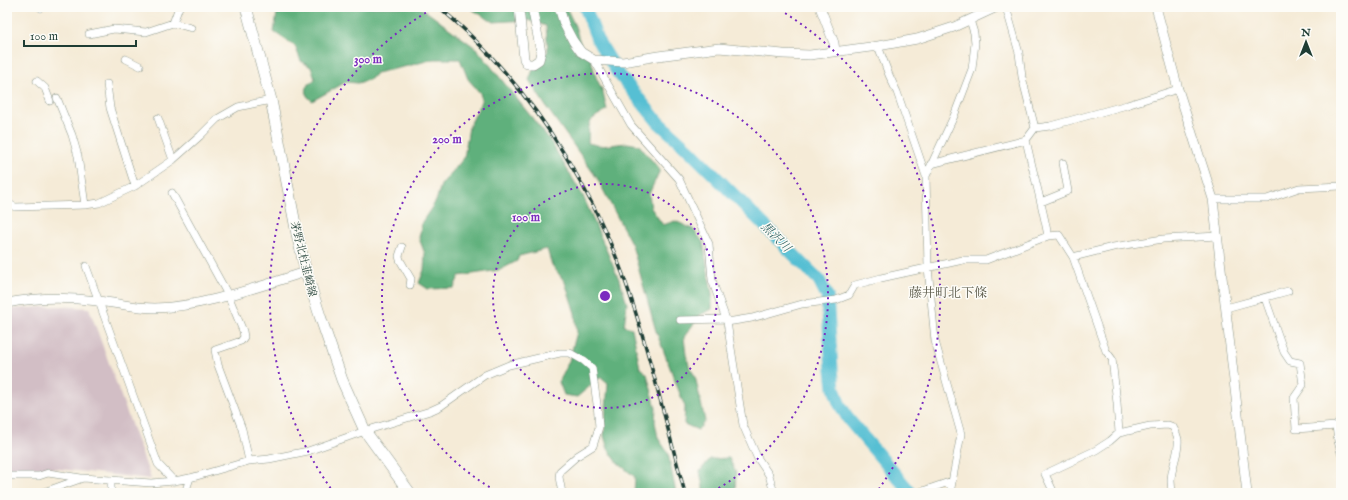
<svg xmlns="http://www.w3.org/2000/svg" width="1348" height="500" font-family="'IM FELL English','Noto Serif JP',serif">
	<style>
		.industrial { fill: #d2bec5 }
		.forest { fill: #5fb07c; stroke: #3f7658 }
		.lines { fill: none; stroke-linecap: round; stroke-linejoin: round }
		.river { stroke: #56bfd3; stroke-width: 13 }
		.minor-casing { stroke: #8a9486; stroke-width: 8 }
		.tertiary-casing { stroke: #8a9486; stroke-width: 10 }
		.primary-casing { stroke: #8a9486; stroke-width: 12 }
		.minor { stroke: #fff; stroke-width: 7 }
		.tertiary { stroke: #fff; stroke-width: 9 }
		.primary { stroke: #fff; stroke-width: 11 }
		.rail-casing { stroke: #1f3d34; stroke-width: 3.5 }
		.rail { stroke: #fdfcf7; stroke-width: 2; stroke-dasharray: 6; stroke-linecap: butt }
		.ring { fill: none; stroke: #7b2cbf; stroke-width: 2; stroke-dasharray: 2 4 }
		.labels { text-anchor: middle; stroke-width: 3; stroke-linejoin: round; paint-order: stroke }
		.street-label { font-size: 11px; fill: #1f3d34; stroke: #fdfcf7 }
		.water-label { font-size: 12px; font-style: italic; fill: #306464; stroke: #fdfcf7 }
		.quarter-label { font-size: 13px; fill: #5d5c4c; stroke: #fdfcf7 }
		.centre { fill: #7b2cbf; stroke: #fdfcf7; stroke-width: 2 }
		.ring-label { font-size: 12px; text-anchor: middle; font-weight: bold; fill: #7b2cbf; stroke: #fdfcf7; stroke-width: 3; stroke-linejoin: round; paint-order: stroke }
	</style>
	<rect width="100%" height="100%" fill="#fdfcf7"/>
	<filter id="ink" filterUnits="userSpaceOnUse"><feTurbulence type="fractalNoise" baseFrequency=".025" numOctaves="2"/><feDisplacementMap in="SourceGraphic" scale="8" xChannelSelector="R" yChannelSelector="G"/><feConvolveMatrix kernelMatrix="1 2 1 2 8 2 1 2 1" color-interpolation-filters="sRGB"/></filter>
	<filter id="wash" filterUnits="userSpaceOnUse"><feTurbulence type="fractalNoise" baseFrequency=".012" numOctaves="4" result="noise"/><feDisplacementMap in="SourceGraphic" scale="16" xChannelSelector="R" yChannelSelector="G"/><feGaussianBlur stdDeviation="0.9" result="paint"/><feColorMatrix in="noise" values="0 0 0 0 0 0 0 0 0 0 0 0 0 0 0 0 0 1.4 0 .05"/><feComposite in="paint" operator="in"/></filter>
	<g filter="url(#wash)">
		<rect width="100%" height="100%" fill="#f5ebd7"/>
		<path class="industrial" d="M57,306L89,308L151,479L50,468L40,470H7V311L11,309Z"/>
		<path class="forest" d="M288,7H419L427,12L477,49L549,139L583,196L621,284L627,304L624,326L632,328L640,368L647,374L656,408L655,422L658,438L668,453L676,493H634L635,477L618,463L608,449L604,436L608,383L601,377L577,397L564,395L559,382L569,361L577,332L575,313L565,282L552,265L547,249L519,256L517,261L500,270L459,276L454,288L428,289L419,283L424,270L425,254L419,238L422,222L436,201L441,185L464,158L469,127L482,101L480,93L468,79L460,59H434L408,66L376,73L371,79L358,83L346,82L312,101L307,96L306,87L315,79L311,67L301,61L295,46L274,32L277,13Z
			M468,7H566L575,26L581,46L588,50L596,77L603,92L607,110C587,121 589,121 588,143L601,146L627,143L639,145L660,170L649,194L651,208L663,225L675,221L693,229L703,242L712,294V309L700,315L684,337L686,355L690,368L695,376L705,421L698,430L684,424L685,407L656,331L632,245L597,178L547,108L529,80L534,67L548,51L546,26L528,20L493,22Z
			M729,458L736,473L735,493H703V487L700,471L710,459Z"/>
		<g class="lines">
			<path class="river" d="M585,7L597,39L618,73L658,122L688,149L819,280L827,296L832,369L834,388L839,403L849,420L911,493"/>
		</g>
	</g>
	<g filter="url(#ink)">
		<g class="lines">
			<g class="minor-casing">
				<path id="minor" d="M40,7L41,8
					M1006,7L1019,53L1022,77L1035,128
					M173,23L179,7
					M89,34L114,29L146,32L173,23L191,28
					M878,46L889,75L897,92L926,176
					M126,59L140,66
					M594,60L631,125L679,179L709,244L712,280L727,322L743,425L757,457L769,475L774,493
					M37,81L45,88L50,101
					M107,84L110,108L135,186
					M57,98L72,135L78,156L85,205
					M158,118L173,160
					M931,164L1026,140
					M172,193L228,295L243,331L244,337L241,341L215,350L218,365L242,429L249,461
					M1213,199H1267L1299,188L1341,186
					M1041,202L1068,191L1063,163
					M7,203L15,207L85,205L99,203L135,186L173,160L200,136L217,119L238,107L271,100
					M1048,236C1042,204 1033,172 1026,140L1035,128L1050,126L1127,105L1178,89
					M402,247L399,256L400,260L411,279L410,285
					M1073,257L1113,247L1163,239L1218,236
					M86,266L158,464L174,481
					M1265,298L1284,352L1290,361L1300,363L1303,385L1294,398L1296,429L1336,426
					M1226,308L1288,291
					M680,320L726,319
					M727,322L752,318L802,304L836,300L849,295L855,285L881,278L963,260H986L1048,236L1059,235L1073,257L1106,351L1112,359L1117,403L1119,433
					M1341,420L1336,426L1338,441L1341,453
					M7,476H39L48,473L81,478
					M41,493L83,478L151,483L174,481L190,478L249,461L269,459L308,451L365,431L430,411L441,406L485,375L509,365L560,353H570L584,361L592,368L597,404L599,427L593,446L577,456L560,471L559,477L562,493
					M111,493V480
					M185,493L190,478
					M917,493L952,481
					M950,493L961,434L935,341L928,267L926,176L954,116L972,69L975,43L974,33L970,20
					M1054,493L1045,474L1096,450L1110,441L1119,433L1150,426L1168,425L1173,427C1175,430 1177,435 1178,439C1180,457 1166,473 1173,493"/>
			</g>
			<g class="tertiary-casing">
				<path id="tertiary" d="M519,7L524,59L527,64H533L539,60L541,52L532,7
					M559,7L564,24L573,41L581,52L594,60L623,62L658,56L719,48L783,54L810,55L878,46L917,39L954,27L997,7
					M820,7L834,43L835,51
					M1156,7L1178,89L1213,199L1247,493
					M7,303C38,297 67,297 98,301C117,303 136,308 155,308C204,307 259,286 306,272"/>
			</g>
			<g class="primary-casing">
				<path id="primary" d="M246,7L271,100L297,234L306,272L320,316L342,380L365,431L410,493"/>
			</g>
			<use href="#minor" class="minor"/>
			<use href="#tertiary" class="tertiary"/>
			<use href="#primary" class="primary"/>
			<g class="rail-casing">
				<path id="rail" d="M439,7C449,16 460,25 470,35C543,106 600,202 631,298C652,362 667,428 685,493"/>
			</g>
			<use href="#rail" class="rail"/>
		</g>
	</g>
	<g class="ring">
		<circle cx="605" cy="296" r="112"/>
		<path d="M500 493A223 223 0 1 1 710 493"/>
		<path d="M334 493A335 335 0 0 1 435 7M775 7A335 335 0 0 1 876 493"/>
	</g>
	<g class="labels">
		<g class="street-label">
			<text transform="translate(304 259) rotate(76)" y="4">茅野北杜韮崎線</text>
		</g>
		<g class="water-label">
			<text transform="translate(776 237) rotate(45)" y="4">黒沢川</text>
		</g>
		<g class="quarter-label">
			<text x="948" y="297">藤井町北下條</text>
		</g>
	</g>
	<circle cx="605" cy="296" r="6" class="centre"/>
	<g class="ring-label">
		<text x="368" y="63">300 m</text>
		<text x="447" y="143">200 m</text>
		<text x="526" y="221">100 m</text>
	</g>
	<rect width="1348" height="500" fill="none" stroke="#fdfcf7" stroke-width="24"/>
	<g transform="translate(1306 42)" stroke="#fdfcf7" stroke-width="3" paint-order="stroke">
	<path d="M0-3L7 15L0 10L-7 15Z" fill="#1f3d34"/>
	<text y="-6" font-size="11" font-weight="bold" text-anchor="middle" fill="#1f3d34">N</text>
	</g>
	<path d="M24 40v6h112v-6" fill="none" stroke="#1f3d34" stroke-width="2"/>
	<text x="30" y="40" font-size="12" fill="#1f3d34" stroke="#fdfcf7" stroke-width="3" paint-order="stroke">100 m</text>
</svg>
